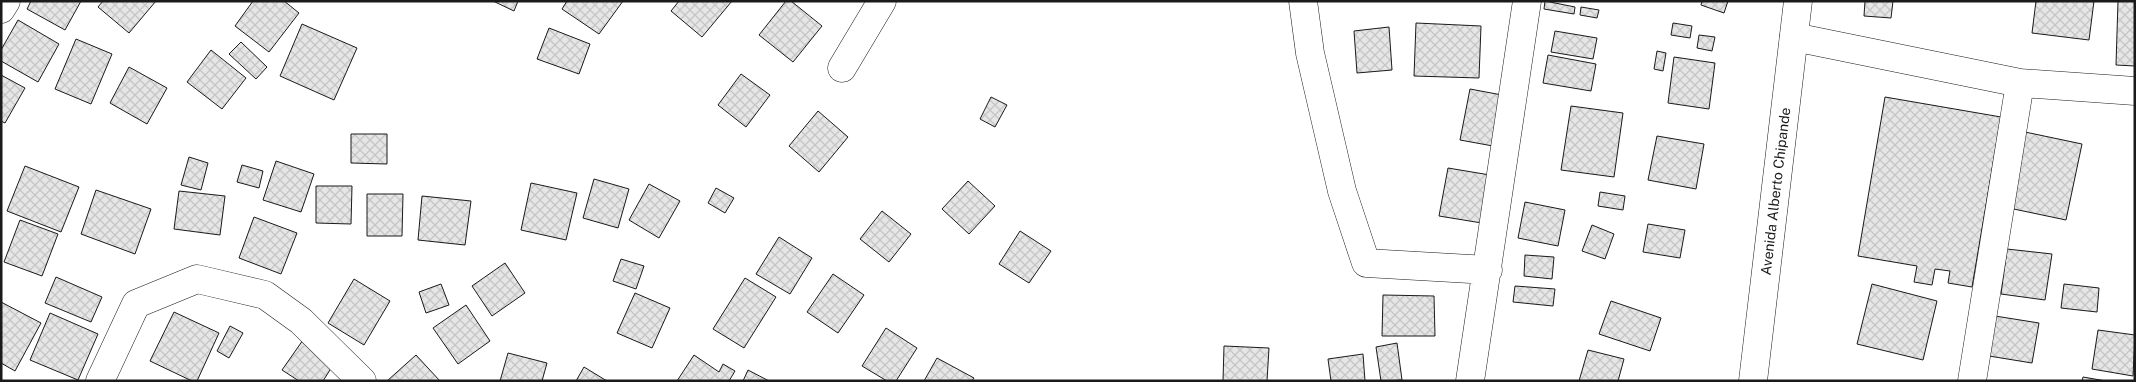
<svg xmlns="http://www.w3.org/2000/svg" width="2136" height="382" font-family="'Public Sans',sans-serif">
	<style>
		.building { fill: url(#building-cross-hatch); stroke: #1a1a1a }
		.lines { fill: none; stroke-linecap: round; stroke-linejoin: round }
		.street-casing { stroke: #1a1a1a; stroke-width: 29 }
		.secondary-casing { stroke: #1a1a1a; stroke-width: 29 }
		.street { stroke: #fff; stroke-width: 28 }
		.secondary { stroke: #fff; stroke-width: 28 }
		.labels { text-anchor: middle; stroke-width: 4; stroke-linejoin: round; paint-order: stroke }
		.street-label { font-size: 14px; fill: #1a1a1a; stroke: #fff }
	</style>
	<defs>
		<pattern id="building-cross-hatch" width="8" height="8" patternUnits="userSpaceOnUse" patternTransform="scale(1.25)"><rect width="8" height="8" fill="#e6e6e6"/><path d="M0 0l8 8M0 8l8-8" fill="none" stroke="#c5c5c5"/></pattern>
	</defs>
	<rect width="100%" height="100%" fill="#fff"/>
	<path class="building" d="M31,1H81L65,30L27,9Z
		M103,1H156L129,33L98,7Z
		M253,1H284L299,13L269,52L235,26Z
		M493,1H518L514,11Z
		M567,1H623L599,34L562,9Z
		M679,1H732L702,37L671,11Z
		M786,1H791L822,26L793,62L759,35Z
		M1545,1L1575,7L1574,14L1544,9Z
		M1702,1H1728L1724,13L1701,5Z
		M1865,1H1893L1891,18L1864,16Z
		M2036,1H2094L2089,40L2032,33Z
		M2118,1H2135V66L2116,65Z
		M1581,7L1599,10L1597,18L1580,15Z
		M18,20L59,44L38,82L1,61V50Z
		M1416,23L1481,26L1479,78L1414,76Z
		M1673,23L1692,26L1690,38L1671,35Z
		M302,24L357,48L334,100L280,76Z
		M1389,27L1392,70L1357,73L1354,31Z
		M549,28L590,44L579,74L537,59Z
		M1555,31L1597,38L1593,59L1551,52Z
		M1699,35L1715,37L1712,51L1697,48Z
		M76,39L112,54L91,104L55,89Z
		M241,42L267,67L256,79L229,54Z
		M211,50L246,78L222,109L187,82Z
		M1657,51L1666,53L1663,71L1654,69Z
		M1548,55L1596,64L1591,91L1543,83Z
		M1674,57L1715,63L1709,109L1668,103Z
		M129,67L167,88L147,124L110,103Z
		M741,74L770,95L746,127L718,105Z
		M1,75L25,88L5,123L1,121Z
		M1470,89L1502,95L1493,146L1460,140Z
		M991,97L1007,105L995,127L980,119Z
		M1885,97L2001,117L1972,287L1948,283L1950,271L1935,269L1932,285L1914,282L1917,266L1858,256Z
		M1571,106L1623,113L1614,177L1561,170Z
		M818,111L848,137L819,172L789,146Z
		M2025,132L2082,144L2066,220L2009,208Z
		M351,134H387V164L351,163Z
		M1657,136L1704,144L1696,189L1648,180Z
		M189,157L208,163L201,190L181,185Z
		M276,161L314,174L301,212L263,200Z
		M242,165L263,171L259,188L237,182Z
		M25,166L79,187L61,232L7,211Z
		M1448,168L1496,176L1488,224L1439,216Z
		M594,179L629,189L618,228L583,218Z
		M968,181L995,206L969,234L942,209Z
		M531,183L577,193L566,240L521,230Z
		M649,184L680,201L659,238L629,220Z
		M316,186H352L351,224L316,223Z
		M716,188L734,198L725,213L708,203Z
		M96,190L151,209L135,254L81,234Z
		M179,191L225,196L220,235L174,229Z
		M1600,192L1625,196L1623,210L1598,206Z
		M367,194H403L402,236H367Z
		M422,196L471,201L465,245L418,240Z
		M1525,202L1565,210L1558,246L1518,238Z
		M882,211L911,234L889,262L860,239Z
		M254,217L297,233L281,274L239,258Z
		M20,220L58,234L42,276L4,262Z
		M1648,224L1685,230L1680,258L1643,252Z
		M1592,225L1614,234L1605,259L1582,251Z
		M1020,231L1051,251L1029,283L999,264Z
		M779,237L812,258L790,294L756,274Z
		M2007,249L2052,254L2045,300L2001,294Z
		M1525,255L1554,257L1552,279L1524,276Z
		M621,259L644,266L636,289L613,281Z
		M505,263L525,293L492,316L472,286Z
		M833,274L864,295L838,333L807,312Z
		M56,277L102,297L91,322L45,303Z
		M745,278L776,297L744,348L713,329Z
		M354,279L390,301L364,345L328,323Z
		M441,284L449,305L426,313L419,292Z
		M1872,284L1937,301L1923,360L1857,344Z
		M2064,284L2099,288L2097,312L2061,308Z
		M1515,286L1555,289L1553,306L1513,302Z
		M635,293L670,308L652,348L617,333Z
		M1383,295L1434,296L1435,336H1382Z
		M1611,301L1661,318L1650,351L1599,334Z
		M1,302L41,323L15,371L1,363Z
		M466,305L490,341L458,364L433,328Z
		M174,312L219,333L197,381H192L150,361Z
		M50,313L98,334L78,380L30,360Z
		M1995,316L2039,323L2032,363L1989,356Z
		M230,326L243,333L229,358L217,351Z
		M886,328L917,348L896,381H887L862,366Z
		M2098,330L2135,335L2133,376L2092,369Z
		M303,340L335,362L323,381H299L282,370Z
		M1397,343L1402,380L1381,381L1376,347Z
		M1224,346L1269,348L1267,381H1223Z
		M1588,350L1624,359L1618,381H1579Z
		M508,353L547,363L542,381H500Z
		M1363,354L1365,381H1331L1328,359Z
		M416,355L440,381H387Z
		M694,355L719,372L723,364L735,371L729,381H677Z
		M937,358L974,378L972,381H924Z
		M584,367L607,381H576Z
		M748,370L769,381H743Z
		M2083,377L2106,381H2082Z"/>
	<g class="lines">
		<g class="street-casing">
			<path id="street" d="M1303,1L1310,53L1342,191L1366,263L1488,270
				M1,9L6,1
				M1794,37L2020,83L2135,91
				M842,68L882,1
				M100,381L136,304L197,279L265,295L301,321L362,381
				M1470,381L1527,1
				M1972,381L2020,83"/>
		</g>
		<g class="secondary-casing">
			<g id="secondary">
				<path id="s1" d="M1753,381L1798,1"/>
			</g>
		</g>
		<use href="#street" class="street"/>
		<use href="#secondary" class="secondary"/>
	</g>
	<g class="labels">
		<g class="street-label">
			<text dy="5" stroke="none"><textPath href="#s1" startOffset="191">Avenida Alberto Chipande</textPath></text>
		</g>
	</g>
	<rect width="2136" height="382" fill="none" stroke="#1a1a1a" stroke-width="5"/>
</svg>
